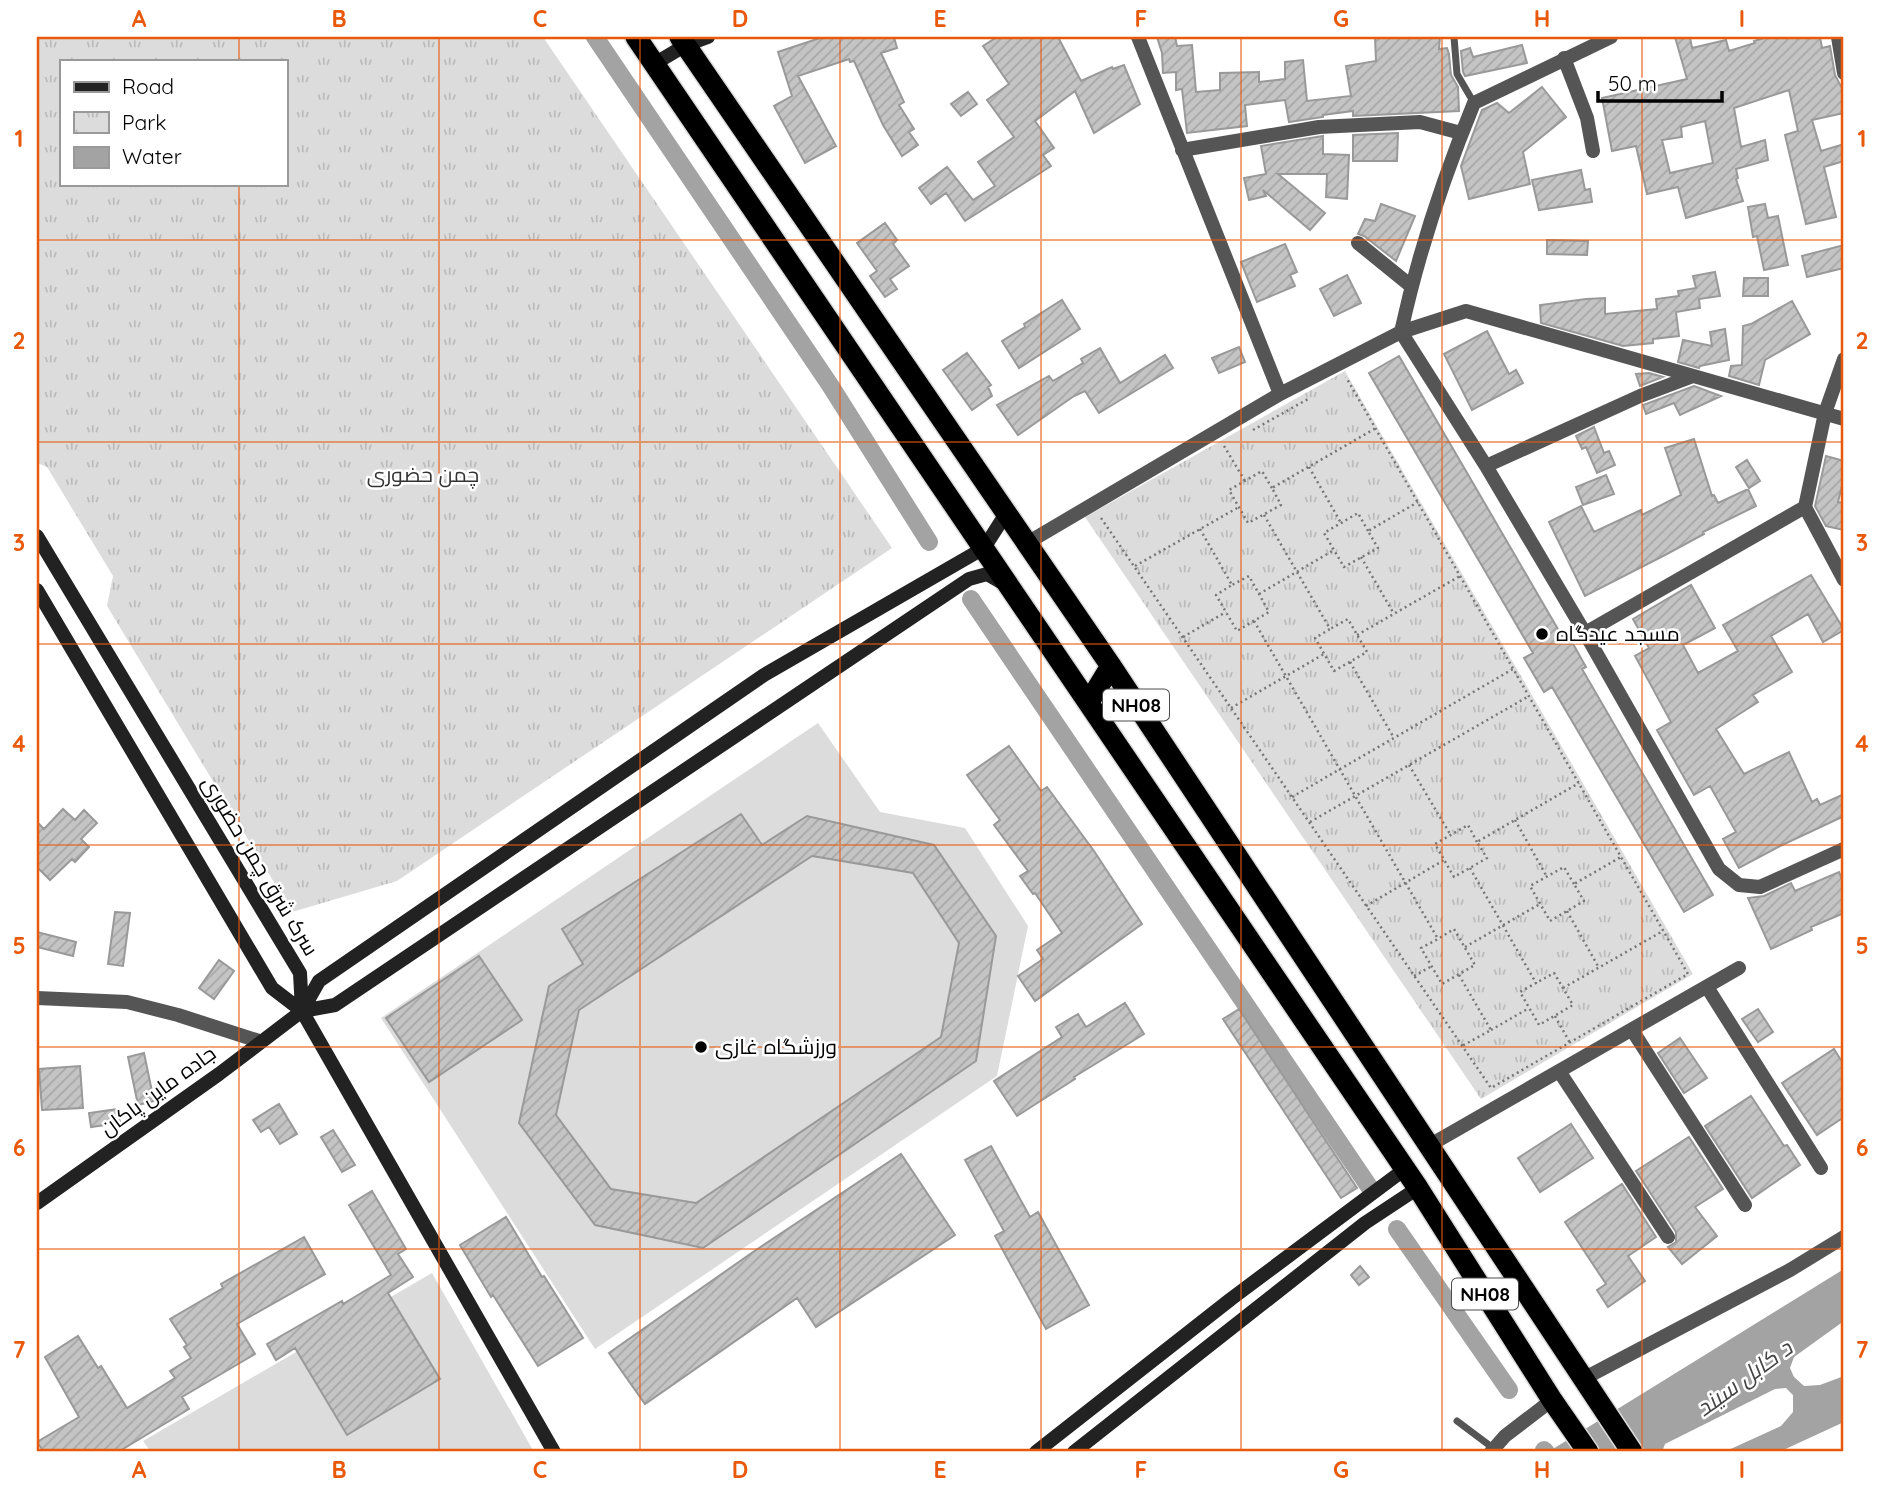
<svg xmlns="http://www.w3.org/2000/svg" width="1881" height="1489" font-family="Quicksand,Cairo,sans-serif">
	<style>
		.grass { fill: #dcdcdc }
		.park { fill: url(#park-tufts); fill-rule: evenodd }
		.water { fill: #a3a3a3 }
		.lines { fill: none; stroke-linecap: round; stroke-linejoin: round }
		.canal { stroke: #a3a3a3; stroke-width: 18 }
		.building { fill: url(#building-hatch); stroke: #999; stroke-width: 2; fill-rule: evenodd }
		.highway-casing { stroke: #dbdbdb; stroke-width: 24 }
		.path { stroke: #777; stroke-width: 2.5; stroke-dasharray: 2 3.5; stroke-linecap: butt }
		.lane { stroke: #555; stroke-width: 7 }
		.street { stroke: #555; stroke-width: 14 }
		.secondary { stroke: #222; stroke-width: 14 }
		.highway { stroke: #000; stroke-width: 21 }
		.grid { fill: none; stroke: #e8590c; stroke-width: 2; stroke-opacity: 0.55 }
		.poi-dot { fill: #000; stroke: #fff; stroke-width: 2.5 }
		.labels { text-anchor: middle; stroke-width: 5; stroke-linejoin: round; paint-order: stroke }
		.shield { fill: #fff; stroke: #4c4c4c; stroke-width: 2 }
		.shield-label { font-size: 19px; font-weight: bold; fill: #000 }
		.park-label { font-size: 21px; fill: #333; stroke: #fff }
		.poi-label { font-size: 21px; fill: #000; stroke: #fff; text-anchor: start }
		.street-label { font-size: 21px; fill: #000; stroke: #fff }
		.water-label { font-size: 23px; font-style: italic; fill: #444; stroke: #fff }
		.neatline { fill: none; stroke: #e8590c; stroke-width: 2.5 }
		.grid-label { font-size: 23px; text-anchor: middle; font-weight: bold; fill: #e8590c }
	</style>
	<defs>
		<pattern id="park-tufts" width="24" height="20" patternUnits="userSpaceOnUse" patternTransform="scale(1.75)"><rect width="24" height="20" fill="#dcdcdc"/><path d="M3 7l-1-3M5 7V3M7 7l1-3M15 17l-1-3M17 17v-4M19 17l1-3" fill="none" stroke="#bbb"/></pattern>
		<pattern id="building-hatch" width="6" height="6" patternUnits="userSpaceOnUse" patternTransform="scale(1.75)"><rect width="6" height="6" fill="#c4c4c4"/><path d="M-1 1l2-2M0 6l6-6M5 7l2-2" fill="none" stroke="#a7a7a7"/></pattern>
	</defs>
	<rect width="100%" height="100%" fill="#fff"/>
	<path class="grass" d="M818,723L880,812L965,828L1028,926L997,1076L595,1349L381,1018Z
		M432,1273L534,1452H151L143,1441Z"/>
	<path class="park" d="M37,37H543L892,548L397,881L292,912L107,606L113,576L47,467L37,463ZM61,61H285V184H61Z
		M1345,371L1693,974L1481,1099L1085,517Z"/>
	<path class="water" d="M1844,1269V1321L1794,1357L1790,1368L1794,1377L1804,1386L1820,1385L1844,1376V1422L1779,1452H1724L1781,1426L1793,1412V1395L1786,1388L1775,1389L1665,1444L1662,1452H1548Z"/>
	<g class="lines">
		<path class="canal" d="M595,37L830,385L929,542
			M971,599L1370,1188
			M1397,1229L1509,1390
			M1544,1450L1546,1452"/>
	</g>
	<path class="building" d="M823,37H894L897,48L881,53L904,102L899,105L914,129L909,132L918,145L902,156L883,125L854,61L850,62L849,59L798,76L836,146L805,163L774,106L792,96L778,52Z
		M997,37H1058L1081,81L1112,67L1113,69L1124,65L1140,104L1094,133L1075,91L1035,121L1054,148L1043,155L1051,166L965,221L946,193L931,204L919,188L947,167L973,200L995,186L978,162L1014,137L987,100L1009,84L983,46Z
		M1157,37H1175L1177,46L1192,45L1196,92L1220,90V73L1259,72V82L1285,79V62L1303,60L1307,101L1351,96L1346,66L1376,61L1375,37H1440L1439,49L1447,48L1449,54L1451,75L1458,87L1459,111L1353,116V111L1323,115V117L1289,122L1285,100L1245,105L1247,126L1187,133L1182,89L1176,90V72L1163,73L1162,53Z
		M1675,37H1690L1692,48L1726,40L1729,51L1755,43L1754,41L1767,37H1820L1822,48L1830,46L1835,75L1844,92V113L1812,120L1821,151L1844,144V161L1824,167L1836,217L1806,224L1785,135L1798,131L1789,90L1734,108L1741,147L1765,140L1768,160L1736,169L1738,178L1736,179L1743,201L1686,218L1678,187L1647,194L1636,146L1612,151L1602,98L1687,79ZM1705,121L1713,163L1670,173L1662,140L1682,137L1681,127Z
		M1522,45L1527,63L1465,76L1463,72L1461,51L1470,48L1473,57Z
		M1542,87L1566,117L1523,152L1530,184L1469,199L1461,166L1482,110L1497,103L1509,113Z
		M968,92L977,104L961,116L951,104Z
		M1398,133L1397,161H1353V135Z
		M1323,136V154L1349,155L1347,199L1326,197L1327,174H1278L1325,213L1310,230L1263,190L1266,196L1249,200L1244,178L1266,174L1261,146Z
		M1581,170L1585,190L1590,189L1592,202L1539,210L1532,180Z
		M1381,204L1415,216L1396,261L1364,236L1358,234L1365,219L1375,221Z
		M1765,204L1768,218L1778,216L1788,265L1764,270L1757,236L1753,237L1748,207Z
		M885,223L897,240L893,244L909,266L890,279L897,289L885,297L870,276L877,271L857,243Z
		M1547,240L1588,241L1587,255L1547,254Z
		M1285,244L1297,272L1290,275L1295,286L1257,302L1241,262Z
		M1844,245V268L1807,277L1802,256Z
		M1715,272L1720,296L1699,299L1700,308L1676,312L1679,336L1653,339V343L1623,346L1541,323L1540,305L1586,299L1605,298V314L1657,309L1656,299L1679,296L1678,291L1696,288L1693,276Z
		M1347,275L1361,303L1334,316L1320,289Z
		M1744,278H1768V296H1743Z
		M1062,300L1080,329L1019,368L1002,341L1025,327L1024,324Z
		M1792,301L1810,334L1765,360L1759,385L1729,376L1731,366L1742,365L1743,326L1751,324Z
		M1725,329L1729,360L1700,366L1699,368L1678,362L1683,340L1712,346L1710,332Z
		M1487,331L1509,374L1516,370L1523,383L1472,410L1444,354Z
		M1239,347L1245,362L1219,373L1212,358Z
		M1100,348L1120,383L1165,355L1173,368L1099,413L1085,391L1074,396L1018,435L997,405L1049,376L1053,381L1083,363L1081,359Z
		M967,353L991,385L988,387L992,396L972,410L943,370Z
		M1399,356L1562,636L1567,633L1586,667L1582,669L1713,895L1684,912L1552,687L1544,692L1524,658L1533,653L1369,373Z
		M1649,373L1663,377L1640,386L1636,374Z
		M1694,386L1721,396L1680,415L1674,403L1646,414L1643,405Z
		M1594,427L1604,453L1609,451L1615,465L1597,473L1586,447L1582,449L1576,436Z
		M1694,439L1712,496L1714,495L1718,503L1748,489L1756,506L1703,532L1704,534L1665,555L1585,596L1549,522L1581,506L1594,532L1641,510L1642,515L1681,495L1665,448Z
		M1826,456L1844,461V478L1838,502L1844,503V530L1826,526L1815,506Z
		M1747,460L1760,481L1749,488L1736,467Z
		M1606,475L1614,494L1583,505L1576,487Z
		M1811,575L1844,630L1823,642L1808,614L1771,636L1792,672L1753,695L1758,702L1716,729L1744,774L1789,752L1812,802L1817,799L1820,805L1844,794V816L1780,846L1739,868L1723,839L1736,832L1710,786L1694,795L1657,730L1671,722L1635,656L1649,648L1633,619L1691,585L1715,628L1683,645L1698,673L1738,651L1723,625Z
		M1009,746L1041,791L1047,787L1094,851L1142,924L1035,1001L1018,976L1043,959L1037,950L1062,933L1035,893L1033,894L1020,876L1028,871L994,825L1000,820L967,775Z
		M63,809L75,820L84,810L97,823L81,839L89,847L75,862L72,859L50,880L37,867V822L44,829Z
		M741,814L762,845L807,816L934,845L996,936L976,1061L703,1248L595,1225L519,1123L549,986L583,964L562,929ZM812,856L913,873L959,943L941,1037L696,1203L611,1189L556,1115L579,1010Z
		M1839,872L1844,884V913L1811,927L1812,930L1771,949L1748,898L1764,896L1791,883L1795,891Z
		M115,912L130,913L123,966L108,964Z
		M37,932L76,942L73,956L37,947Z
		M479,956L522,1020L429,1082L386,1018Z
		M219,960L234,971L214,999L199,988Z
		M1125,1003L1144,1034L1074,1077L1075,1079L1017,1116L994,1081L1062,1037L1056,1027L1078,1014L1086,1027Z
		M1239,1009L1357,1188L1341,1198L1223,1019Z
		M1758,1009L1773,1032L1758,1042L1742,1019Z
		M1680,1038L1707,1078L1684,1093L1658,1053Z
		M1834,1049L1844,1065V1117L1817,1135L1782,1083Z
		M144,1053L154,1101L138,1105L128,1057Z
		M80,1066L83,1108L42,1110L39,1069Z
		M1751,1096L1784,1146L1787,1145L1800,1165L1752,1198L1705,1126Z
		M279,1104L297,1134L280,1144L269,1127L261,1132L253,1120Z
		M118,1109L120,1123L91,1127L89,1113Z
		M1571,1124L1593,1158L1540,1192L1518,1158Z
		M333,1130L355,1165L342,1172L321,1137Z
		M1689,1137L1723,1189L1695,1207L1717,1236L1682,1264L1668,1247L1676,1242V1232L1636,1171Z
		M991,1146L1030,1217L1038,1212L1089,1305L1046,1329L995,1236L1004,1231L965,1160Z
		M901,1154L955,1235L816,1327L797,1298L645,1404L609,1353L753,1252Z
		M1622,1184L1656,1237L1628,1256L1645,1281L1608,1307L1597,1290L1606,1284L1565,1222Z
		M372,1191L406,1249L398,1254L413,1277L388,1293L440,1379L347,1435L295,1348L276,1360L267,1344L342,1301L343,1304L391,1275L349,1205Z
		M506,1217L542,1277L544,1276L583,1338L538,1366L493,1295L491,1297L460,1245Z
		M304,1237L325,1274L237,1324L255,1354L182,1397L189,1409L118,1452H44L37,1442L79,1417L45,1357L78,1336L98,1368L101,1366L127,1408L175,1378L170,1371L191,1358L184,1347L187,1345L170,1319L223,1288L221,1284Z
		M1360,1266L1369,1277L1359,1285L1351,1275Z"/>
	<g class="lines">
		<g class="highway-casing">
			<path id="highway" d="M636,37L1418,1188L1552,1400L1588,1452
				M680,37L1111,666L1632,1452
				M1089,702L1111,666"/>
		</g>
		<path class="path" d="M1253,430L1308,399
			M1224,446L1245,481
			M1309,467L1341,523
			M1272,488L1262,471L1229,490L1248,523L1281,505L1272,488L1376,428
			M1264,515L1330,629L1315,638L1334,671L1367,652L1348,619L1330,629
			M1101,518L1491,1088L1688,974L1346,377
			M1200,529L1232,585L1216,595L1237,631L1269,612L1249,576L1232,585
			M1368,531L1358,513L1324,533L1344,567L1378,548L1368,531L1418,502
			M1361,557L1394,614
			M1135,566L1239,507
			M1259,594L1334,550
			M1254,621L1438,939L1421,948L1442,984L1475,965L1454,929L1438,939
			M1357,635L1460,576
			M1183,637L1226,612
			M1350,662L1394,738
			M1231,708L1324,654
			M1409,765L1450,834
			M1292,797L1513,669
			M1515,820L1547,877
			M1310,822L1529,696
			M1477,842L1468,825L1435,844L1454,877L1487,858L1477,842L1579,783
			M1470,868L1536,983L1520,992L1539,1025L1573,1005L1554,973L1536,983
			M1574,884L1564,867L1530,886L1550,921L1584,901L1574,884L1621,857
			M1366,906L1444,860
			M1567,911L1599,968
			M1465,947L1540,904
			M1459,975L1491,1030L1462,1046
			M1414,976L1432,966
			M1563,988L1663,931
			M1555,1016L1570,1043
			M1491,1030L1529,1008"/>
		<path class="lane" d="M1454,37L1457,74L1474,103
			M1457,1421L1493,1448"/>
		<path class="street" d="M1138,37L1280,394
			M1611,37L1474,103C1444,176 1418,254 1401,332L1486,466L1585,633L1719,869L1739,885L1760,887L1844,849
			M1838,37L1844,73
			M1564,58L1587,118L1593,151
			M1182,150L1319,127L1420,122L1461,133
			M1358,243L1411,286
			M1844,359L1825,413L1805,507L1844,580
			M1486,466L1640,396L1693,376
			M1027,543L1280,394L1401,332L1466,311L1844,419
			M1585,633L1805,507
			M1707,987L1821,1168
			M37,998L127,1002L178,1015L259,1041
			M1632,1030L1745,1205
			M1559,1071L1668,1237
			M1430,1145L1739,968
			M1583,1379L1790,1270L1844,1237
			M1491,1452L1505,1436L1552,1400"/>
		<path class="secondary" d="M654,64L686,45L708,37
			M37,536L300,973L302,1010
			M37,590L272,988L302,1011L554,1452
			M302,1011L335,1005L969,579L987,574L1006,585
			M37,1203L219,1074L302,1011L319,981L764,675L984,548L1007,512
			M1036,1452L1231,1299L1405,1169
			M1074,1452L1365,1223L1418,1188"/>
		<use href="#highway" class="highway"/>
	</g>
	<path class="grid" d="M239,37V61M439,37V1452M640,37V1452M840,37V1452M1041,37V1452M1241,37V1452M1442,37V1452M1642,37V1452M239,184V1452M37,240H1844M37,442H1844M37,644H1844M37,845H1844M37,1047H1844M37,1249H1844"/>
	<g class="poi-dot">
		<circle cx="1542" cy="634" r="7"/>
		<circle cx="701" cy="1047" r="7"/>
	</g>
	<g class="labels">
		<g class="shield">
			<rect x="1103" y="689.5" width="66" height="31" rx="5"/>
			<rect x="1452" y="1278.5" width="66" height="31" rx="5"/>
		</g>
		<g class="shield-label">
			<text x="1136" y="712">NH08</text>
			<text x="1485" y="1301">NH08</text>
		</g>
		<g class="park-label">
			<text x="423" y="482">چمن حضوری</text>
		</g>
		<g class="poi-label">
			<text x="1556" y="641">مسجد عیدگاه</text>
			<text x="715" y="1054">ورزشگاه غازی</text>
		</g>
		<g class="street-label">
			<text transform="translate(260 866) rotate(59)" y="7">سرک شرق چمن حضوری</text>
			<text transform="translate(158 1091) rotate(-36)" y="7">جاده ماین پاکان</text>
		</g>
		<g class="water-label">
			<text transform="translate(1744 1378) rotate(-36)" y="8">د کابل سيند</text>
		</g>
	</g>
	<rect width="1881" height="1489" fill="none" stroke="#ffffff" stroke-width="77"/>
	<rect x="60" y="60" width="228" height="126" fill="#ffffff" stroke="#999999" stroke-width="2"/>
	<rect x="74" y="82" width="35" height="10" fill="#222222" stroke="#999999" stroke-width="2"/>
	<text x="122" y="94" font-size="21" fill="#000000">Road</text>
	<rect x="74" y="112" width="35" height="21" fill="url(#park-tufts)" stroke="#999999" stroke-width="2"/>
	<text x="122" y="130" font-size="21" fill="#000000">Park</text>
	<rect x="74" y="147" width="35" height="21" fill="#a3a3a3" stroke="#999999" stroke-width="2"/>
	<text x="122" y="164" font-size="21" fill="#000000">Water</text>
	<path d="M1598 91v10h124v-10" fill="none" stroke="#000000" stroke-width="3.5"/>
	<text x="1608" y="91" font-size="21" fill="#000000" stroke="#ffffff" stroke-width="5" paint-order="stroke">50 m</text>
	<rect x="38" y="38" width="1804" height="1412" class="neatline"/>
	<g class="grid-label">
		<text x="139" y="27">A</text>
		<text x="339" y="27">B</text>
		<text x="540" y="27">C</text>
		<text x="740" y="27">D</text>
		<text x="940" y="27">E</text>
		<text x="1141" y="27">F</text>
		<text x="1341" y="27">G</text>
		<text x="1542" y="27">H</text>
		<text x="1742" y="27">I</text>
		<text x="19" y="147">1</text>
		<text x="1862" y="147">1</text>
		<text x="19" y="349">2</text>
		<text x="1862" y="349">2</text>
		<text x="19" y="551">3</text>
		<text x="1862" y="551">3</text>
		<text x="19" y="752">4</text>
		<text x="1862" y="752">4</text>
		<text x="19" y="954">5</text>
		<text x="1862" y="954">5</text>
		<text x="19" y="1156">6</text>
		<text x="1862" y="1156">6</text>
		<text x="19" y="1358">7</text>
		<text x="1862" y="1358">7</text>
		<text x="139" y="1478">A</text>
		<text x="339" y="1478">B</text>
		<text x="540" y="1478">C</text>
		<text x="740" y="1478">D</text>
		<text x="940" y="1478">E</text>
		<text x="1141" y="1478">F</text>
		<text x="1341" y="1478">G</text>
		<text x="1542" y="1478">H</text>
		<text x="1742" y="1478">I</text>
	</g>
</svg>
